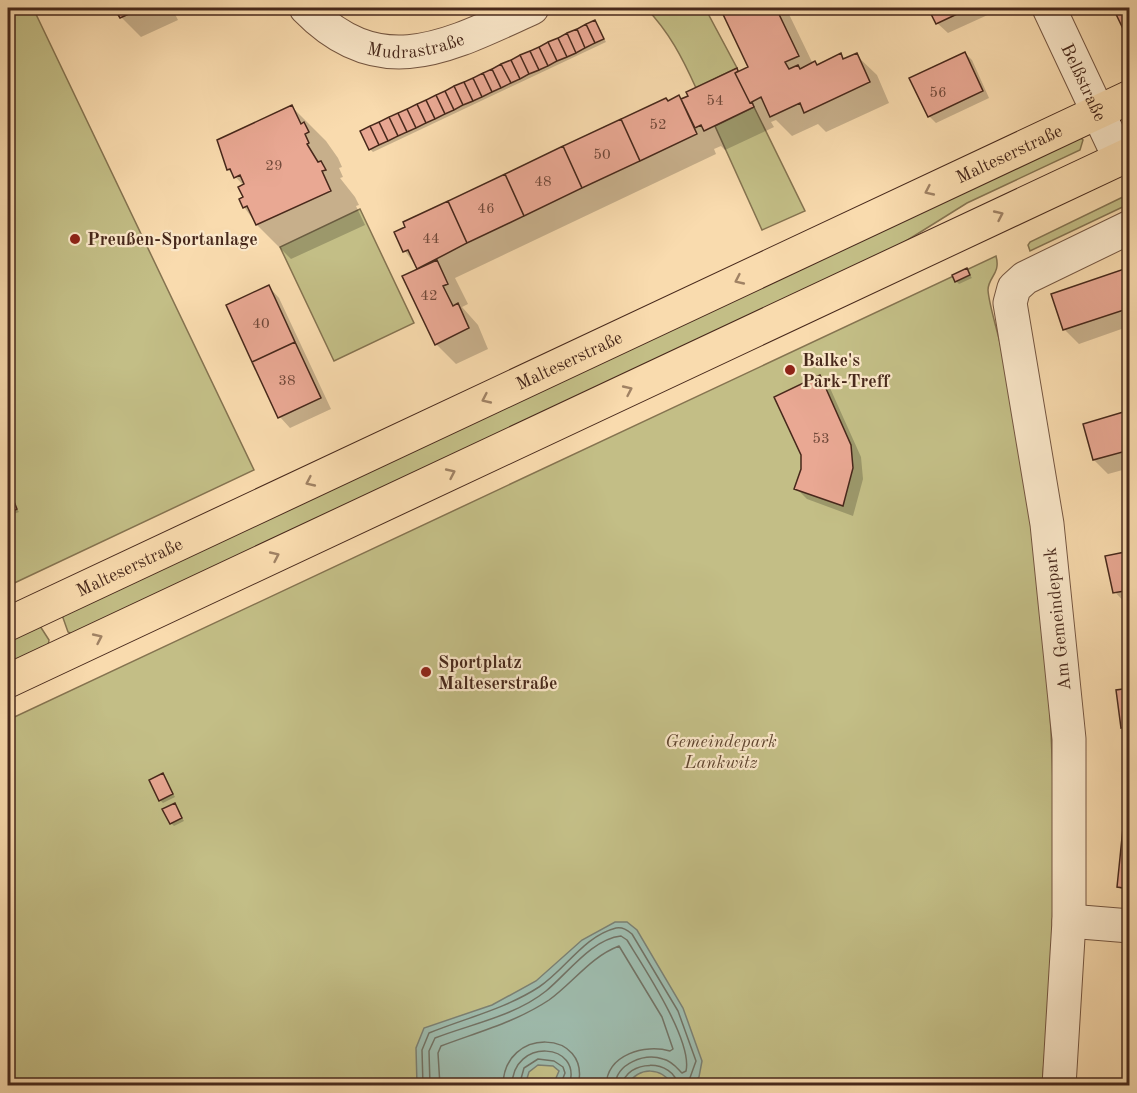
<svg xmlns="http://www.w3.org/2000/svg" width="1137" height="1093" font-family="'Old Standard TT',serif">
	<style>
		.green { fill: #c3be86; stroke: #857350; stroke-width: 1.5 }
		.water { fill: #9ebbad; stroke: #7b8073; stroke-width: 1.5 }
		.shadow { fill: #0003 }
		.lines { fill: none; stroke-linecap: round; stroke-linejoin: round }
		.shore { stroke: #727264; stroke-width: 1.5 }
		.building { fill: #e9a893; stroke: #47281b; stroke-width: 1.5 }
		.minor-casing { stroke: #745540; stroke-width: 35 }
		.major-casing { stroke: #47281b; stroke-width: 35 }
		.minor { stroke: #fbe8ca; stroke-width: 33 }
		.major { stroke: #f9dbae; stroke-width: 33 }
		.oneway { stroke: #a08264 }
		.poi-dot { fill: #8f2418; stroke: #fbe8ca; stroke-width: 2 }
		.labels { text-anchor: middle; stroke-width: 4.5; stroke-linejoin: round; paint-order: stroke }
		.number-label { font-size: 15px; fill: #704839 }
		.street-label { font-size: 18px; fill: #47281b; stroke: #fbe8ca }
		.poi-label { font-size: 18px; font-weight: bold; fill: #47281b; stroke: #fbe8ca; text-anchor: start }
		.park-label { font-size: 18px; font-style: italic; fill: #604630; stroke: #fbe8ca }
	</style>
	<rect width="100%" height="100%" fill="#f9dbae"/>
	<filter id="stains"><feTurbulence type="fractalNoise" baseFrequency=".00333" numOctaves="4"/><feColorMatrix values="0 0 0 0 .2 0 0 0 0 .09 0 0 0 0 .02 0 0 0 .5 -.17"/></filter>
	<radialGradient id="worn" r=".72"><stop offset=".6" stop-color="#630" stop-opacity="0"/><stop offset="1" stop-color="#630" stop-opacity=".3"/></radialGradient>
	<path class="green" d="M8,8H33L254,470L8,586Z
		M646,8H705L737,68L696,88C682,57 669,32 646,8Z
		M754,107L805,211L762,230L715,126Z
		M1080,137L1083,140L1080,150L967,203L890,251L72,634L68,632L62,615Z
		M1129,194V204L1030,251L1028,245L1030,242Z
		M360,209L414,323L334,361L280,247Z
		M996,256C1001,274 988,277 988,290C989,306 999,335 1002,352C1013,403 1023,455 1030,508C1057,704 1061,888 1042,1085H8V720Z
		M40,626L49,640L48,646L8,666V639Z"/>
	<path class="water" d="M615,922H627L637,930L683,1008L702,1061L699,1077L691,1085H673C661,1067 640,1066 627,1085H553L559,1071L553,1066L538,1065L529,1072L525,1085H417L416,1048L424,1028L492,1005L536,981L582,940Z"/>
	<path class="shadow" d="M116,8H172L178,20L141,37L121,17Z
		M467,8H509L480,21Z
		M721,8H786L813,64L818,66L841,55L846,60L856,55L877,75L889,103L826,132L818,124L792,136L776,120L771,122L774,127L725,150L721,146L714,149L716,154L455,278L468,304L462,307L478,325L488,349L456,364L436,344L419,270L405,251L669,102L679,97L682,100L736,70L739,73L750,68Z
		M930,8H989L992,13L948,33L937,23Z
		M595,22L606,42L373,152L370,149Z
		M965,53L972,60L989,98L936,123L929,116Z
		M292,107L326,141L338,158L342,167L339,168L343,177L340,178L355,197L359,205L356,206L365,225L291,259L257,225L244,207V186L228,169Z
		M1130,269V326L1079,344L1064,329Z
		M967,270L972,278L959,284L956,281Z
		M269,287L279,298L331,409L290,428L280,417Z
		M819,377L830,388L861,457L863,479L853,516L807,499L796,488L803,470Z
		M1130,412V468L1108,474L1094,460L1084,425Z
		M12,501L19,512L9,516L8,503Z
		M1130,552V607H1129L1115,592Z
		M1130,690V734L1122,727Z
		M163,775L175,797L163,803L160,800Z
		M174,805L184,821L174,826L171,823Z
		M1130,820V894L1118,887Z"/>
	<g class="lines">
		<path class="shore" d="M423,1086L422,1050L429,1033C466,1018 505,1009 539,987C565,970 584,936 616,928C623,927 627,930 632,934L678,1011L696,1061L687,1086
			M430,1086L429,1051L435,1038C471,1024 515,1016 546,991C568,973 592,939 621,936L627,940C643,966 693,1041 686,1071L682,1073C677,1068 672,1061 663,1059C645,1053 616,1063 615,1086
			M440,1086L438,1053L441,1046C478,1032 516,1022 549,1000C573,983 590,957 619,946L662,1017L673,1049L670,1051C645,1044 607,1054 606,1086
			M503,1086C503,1026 592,1029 578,1086
			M512,1086C512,1037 584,1042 569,1086
			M519,1086L524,1068L538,1059L554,1061L563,1067L565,1073L560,1086
			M622,1086C626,1059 674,1058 678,1086"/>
	</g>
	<path class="building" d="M114,8H142L120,18Z
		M720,8H776L799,56L785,62L789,69L798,65L800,69L815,61L817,65L841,53L843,59L857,53L870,82L804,113L800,103L770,117L761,97L750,103L735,73L748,67Z
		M928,8H970L936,24Z
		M1113,8H1130V39H1128Z
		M595,20L604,39L595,43L586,24Z
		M586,24L595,43L585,48L577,29Z
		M577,29L585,48L576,53L567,33Z
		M567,33L576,53L567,57L558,38Z
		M558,38L567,57L557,61L548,42Z
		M548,42L557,61L548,66L539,47Z
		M539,47L548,66L539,70L530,51Z
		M530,51L539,70L529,74L520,55Z
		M965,52L983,91L928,117L909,78Z
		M520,55L529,74L520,79L511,60Z
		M511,60L520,79L511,83L501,64Z
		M501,64L511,83L501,88L492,69Z
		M737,68L738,71L735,73L750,103L752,102L754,107L704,131L701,125L695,128L681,99L688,96L686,92Z
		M492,69L501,88L492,92L483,73Z
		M483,73L492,92L482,97L473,78Z
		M473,78L482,97L473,101L464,82Z
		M464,82L473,101L463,105L454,86Z
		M454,86L463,105L454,110L445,91Z
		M445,91L454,110L445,114L436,95Z
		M436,95L445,114L435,119L426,100Z
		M679,95L697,134L640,161L621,119L666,98L668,101Z
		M426,100L435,119L426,123L417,104Z
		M417,104L426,123L416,128L407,109Z
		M292,105L301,124L304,122L309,132L305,134L309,143L307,144L318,162L321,161L326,170L322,171L331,191L256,225L247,206L243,208L239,199L243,197L238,187L244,184L240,175L234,178L230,169L227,170L217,140Z
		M407,109L416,128L407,132L398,113Z
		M398,113L407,132L398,136L389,117Z
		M389,117L398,136L388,141L379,122Z
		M621,119L640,161L582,188L563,146Z
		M379,122L388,141L379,145L370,126Z
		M370,126L379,145L369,150L360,131Z
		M563,146L582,188L524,216L505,174Z
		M505,174L524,216L467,243L448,201Z
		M448,201L467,243L417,269L408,250L403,252L394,232L405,227L403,222Z
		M437,260L448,284L443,286L453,306L458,303L469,328L435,345L402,276Z
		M1130,267V308L1063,330L1051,294Z
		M967,268L970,275L955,282L952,275Z
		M269,285L295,342L252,362L226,305Z
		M295,342L321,398L278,418L252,362Z
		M820,375L851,445L853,468L843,506L794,489L801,469V455L774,397Z
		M1130,410V450L1093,460L1083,424Z
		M13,499L17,509L8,513V501Z
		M1130,551V590L1113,593L1105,556Z
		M1130,688V726L1121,728L1116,690Z
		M163,773L173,794L159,801L149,780Z
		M175,803L182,818L170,824L162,809Z
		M1124,818H1130V889L1117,887Z"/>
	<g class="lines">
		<g class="minor-casing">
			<g id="minor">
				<path id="s1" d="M306,8C381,85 450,45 532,8"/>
				<path id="s2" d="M1049,8L1120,159"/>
				<path d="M1069,921L1130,926"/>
				<path d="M1059,1086L1069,921V739L1047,524L1010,303L1014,288L1025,278L1130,227"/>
			</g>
		</g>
		<g class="major-casing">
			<g id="major">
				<path id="s3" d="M8,624L1130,97"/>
				<path d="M8,681L1130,154"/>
			</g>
		</g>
		<use href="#minor" class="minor"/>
		<use href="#major" class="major"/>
	</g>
	<defs><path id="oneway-chevron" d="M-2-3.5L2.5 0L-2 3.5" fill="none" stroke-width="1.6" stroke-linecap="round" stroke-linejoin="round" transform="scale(1.5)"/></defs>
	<g class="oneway">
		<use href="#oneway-chevron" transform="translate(929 191) rotate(155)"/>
		<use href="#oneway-chevron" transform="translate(999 215) rotate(-25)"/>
		<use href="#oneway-chevron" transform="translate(739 280) rotate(155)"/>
		<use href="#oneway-chevron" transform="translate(628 390) rotate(-25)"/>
		<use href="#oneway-chevron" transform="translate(486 399) rotate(155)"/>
		<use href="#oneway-chevron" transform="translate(451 473) rotate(-25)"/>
		<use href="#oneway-chevron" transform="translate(310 482) rotate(155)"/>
		<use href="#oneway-chevron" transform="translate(275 556) rotate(-25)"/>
		<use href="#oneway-chevron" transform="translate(98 638) rotate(-25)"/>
	</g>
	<g class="poi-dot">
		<circle cx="75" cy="239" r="6"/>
		<circle cx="790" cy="370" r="6"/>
		<circle cx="426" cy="672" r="6"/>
	</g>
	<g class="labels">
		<g class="number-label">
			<text x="938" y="97">56</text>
			<text x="715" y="105">54</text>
			<text x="658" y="129">52</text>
			<text x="602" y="159">50</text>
			<text x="274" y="170">29</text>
			<text x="543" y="186">48</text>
			<text x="486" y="213">46</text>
			<text x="431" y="243">44</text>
			<text x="429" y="300">42</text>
			<text x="261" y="328">40</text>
			<text x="287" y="385">38</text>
			<text x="821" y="443">53</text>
		</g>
		<g class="street-label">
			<text dy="6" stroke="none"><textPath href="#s1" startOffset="123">Mudrastraße</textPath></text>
			<text dy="6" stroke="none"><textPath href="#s2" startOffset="82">Belßstraße</textPath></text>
			<text dy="6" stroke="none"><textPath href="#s3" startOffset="1106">Malteserstraße</textPath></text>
			<text dy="6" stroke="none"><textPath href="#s3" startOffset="620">Malteserstraße</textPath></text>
			<text dy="6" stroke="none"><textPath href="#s3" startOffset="134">Malteserstraße</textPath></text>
			<text transform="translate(1057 619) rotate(-96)" y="6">Am Gemeindepark</text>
		</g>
		<g class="poi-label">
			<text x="87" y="245">Preußen-Sportanlage</text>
			<text x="802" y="366">Balke's<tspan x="802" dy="21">Park-Treff</tspan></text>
			<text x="438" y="668">Sportplatz<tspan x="438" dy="21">Malteserstraße</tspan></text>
		</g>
		<g class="park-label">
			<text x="721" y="747">Gemeindepark<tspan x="721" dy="21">Lankwitz</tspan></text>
		</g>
	</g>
	<rect width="1137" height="1093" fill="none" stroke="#f9dbae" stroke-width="30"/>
	<rect x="9" y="9" width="1119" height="1075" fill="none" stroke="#47281b" stroke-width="3"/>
	<rect x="15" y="15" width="1107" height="1063" fill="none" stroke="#47281b" stroke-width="1.5"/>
	<rect width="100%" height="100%" filter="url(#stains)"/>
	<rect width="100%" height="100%" fill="url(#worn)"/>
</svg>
